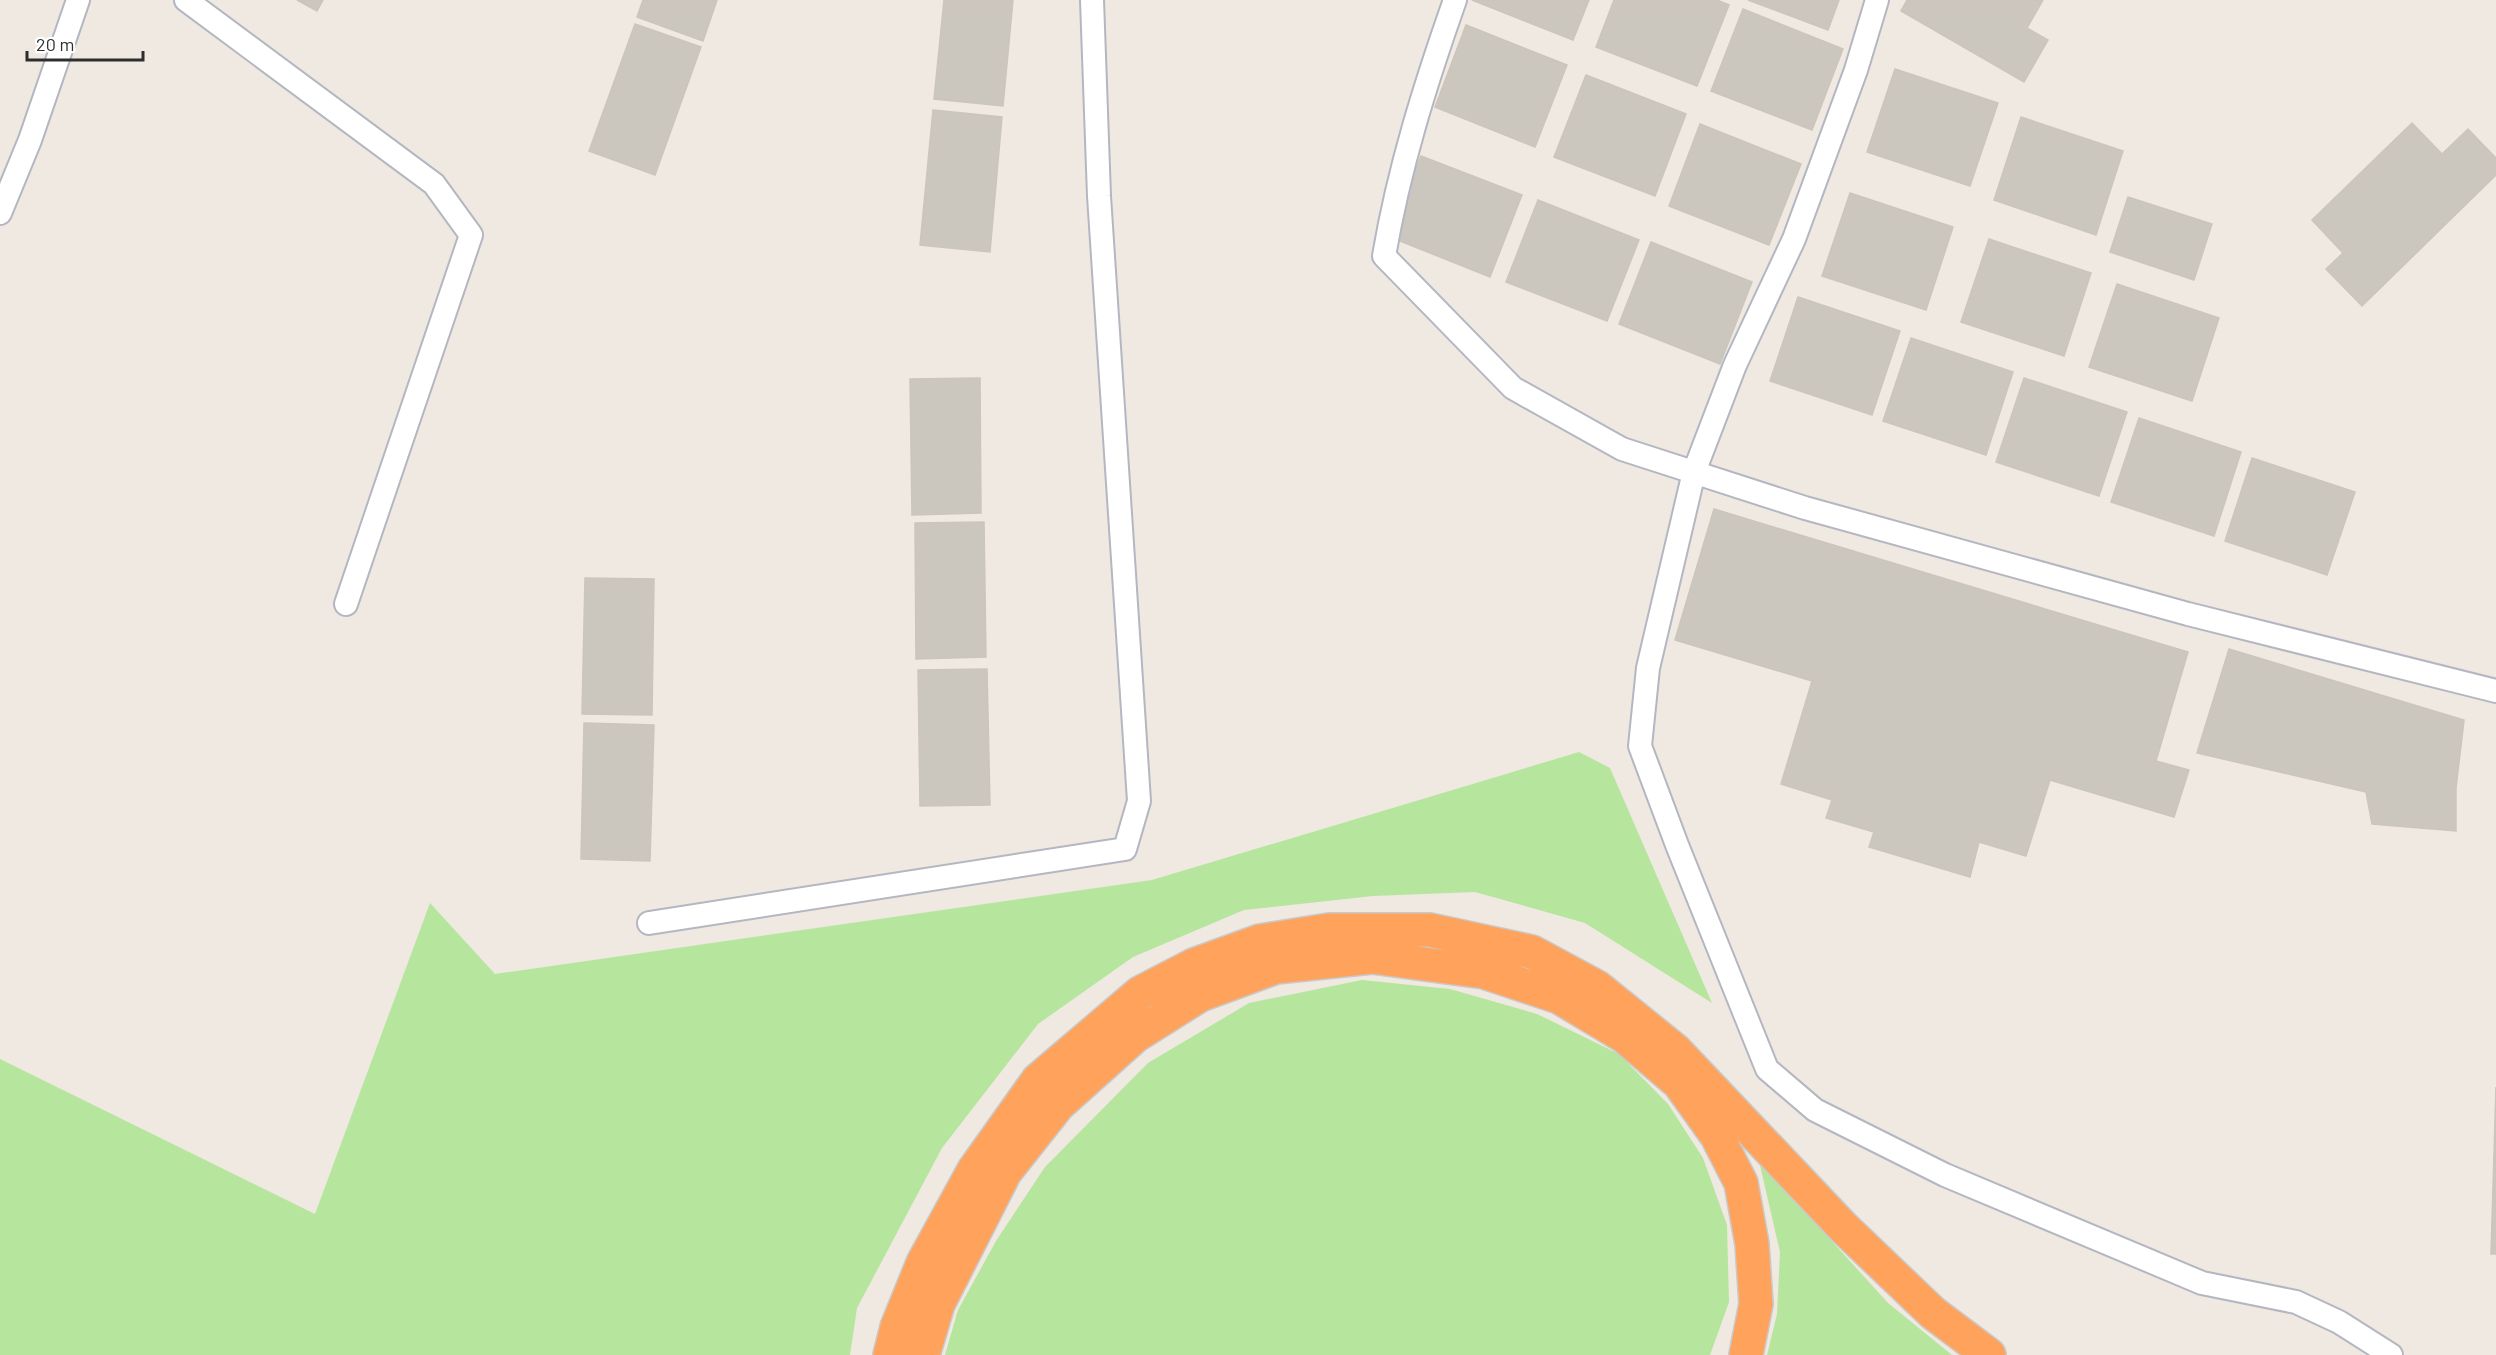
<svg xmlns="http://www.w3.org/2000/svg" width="2496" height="1355" font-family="Barlow,sans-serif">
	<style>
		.green { fill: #b6e59e }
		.building { fill: #cbc7bf; stroke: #cbc5ba; stroke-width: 1.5 }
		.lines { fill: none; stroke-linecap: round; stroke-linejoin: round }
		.lane-casing { stroke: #b4b7c1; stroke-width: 26 }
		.highway-casing { stroke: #c9c9c9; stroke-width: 36 }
		.lane { stroke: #fff; stroke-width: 22 }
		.highway { stroke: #ffa35c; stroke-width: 33 }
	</style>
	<rect width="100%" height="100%" fill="#efe9e1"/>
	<path class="green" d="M1579,752L1610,768L1712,1003L1585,923L1475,892L1373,896L1244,910L1133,957L1038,1024L942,1148L857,1308L850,1355H0V1059L315,1214L430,903L495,974L1152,880Z
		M1362,980L1450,989L1537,1014L1619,1054L1668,1104L1703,1158L1727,1225L1729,1302L1710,1355H945L958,1310L996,1241L1045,1167L1148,1063L1249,1003Z
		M1759,1161L1888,1303L1952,1355H1767L1777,1314L1780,1252Z"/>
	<path class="building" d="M297,0H323L317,11Z
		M643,0H717L703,41L637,17Z
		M944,0H1013L1003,106L934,99Z
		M1472,0H1589L1573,40Z
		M1614,0H1717L1729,5L1697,86L1596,47Z
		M1748,0H1839L1828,30Z
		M1907,0H2043L2027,28L2048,40L2024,82L1901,11Z
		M1743,9L1843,49L1812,130L1711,91Z
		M635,24L701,47L655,175L589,151Z
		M1466,25L1567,65L1535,147L1435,107Z
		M1895,69L1998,103L1970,186L1867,152Z
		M1586,75L1686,114L1655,196L1554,157Z
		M933,110L1002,117L990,252L920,245Z
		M2021,117L2123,151L2096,235L1994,200Z
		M2412,123L2442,154L2468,129L2496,158V175L2362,306L2326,269L2343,253L2312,220Z
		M1700,124L1801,164L1769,245L1669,206Z
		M1421,156L1522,195L1490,277L1390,237Z
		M1850,193L1953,227L1926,310L1822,276Z
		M2128,197L2212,224L2194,280L2110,252Z
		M1538,200L1639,240L1607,321L1506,282Z
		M1989,239L2091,273L2064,356L1961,322Z
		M1651,242L1752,282L1720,364L1619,324Z
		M2117,284L2219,318L2192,401L2089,367Z
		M1798,297L1900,331L1872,415L1770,381Z
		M1911,338L2013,372L1986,455L1883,421Z
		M980,378L981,513L912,515L910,379Z
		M2024,378L2127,412L2099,496L1996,462Z
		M2139,418L2241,452L2214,536L2111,502Z
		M2252,458L2355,492L2327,575L2225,541Z
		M1714,509L2188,652L2156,761L2189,770L2174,817L2050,780L2026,856L1979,842L1970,877L1869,847L1874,832L1826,818L1832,800L1781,784L1812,681L1675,640Z
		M984,522L986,657L916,659L915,523Z
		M585,578L654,579L652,715L582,714Z
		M2229,649L2464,720L2456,788V831L2372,824L2366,792L2197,753Z
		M987,669L990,805L920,806L918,670Z
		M584,723L654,725L650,861L581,859Z
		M2496,1087V1254H2491Z"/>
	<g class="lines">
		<g class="lane-casing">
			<path id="lane" d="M186,0L434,184L471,235L346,604
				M1455,0C1425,85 1399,168 1384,256L1513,388L1622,449L1805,508L2188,614L2496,691
				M1877,0L1856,70L1794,239L1735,365L1694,472L1648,668L1640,746L1677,845L1767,1069L1815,1110L1945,1175L2202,1283L2296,1302L2339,1322L2391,1355
				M0,213L30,140L78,0
				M649,923L1125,849L1139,801L1099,196L1092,0"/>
		</g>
		<g class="highway-casing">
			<path id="highway" d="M890,1355L897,1327L923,1263L974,1170L1038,1080L1140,993L1194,965L1260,941L1329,930H1430L1532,952L1597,987L1675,1050L1843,1227L1933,1313L1989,1355
				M923,1355L938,1304L1005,1172L1058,1105L1135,1036L1200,995L1276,967L1372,957L1484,972L1559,997L1624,1036L1679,1083L1717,1136L1741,1183L1752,1244L1756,1304L1746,1355"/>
		</g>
		<use href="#lane" class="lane"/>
		<use href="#highway" class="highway"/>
	</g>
	<path d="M27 51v9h116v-9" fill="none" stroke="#2e2e2e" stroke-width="3"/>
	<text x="36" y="51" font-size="18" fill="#2e2e2e" stroke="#ffffff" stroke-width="4.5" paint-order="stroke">20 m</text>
</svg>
